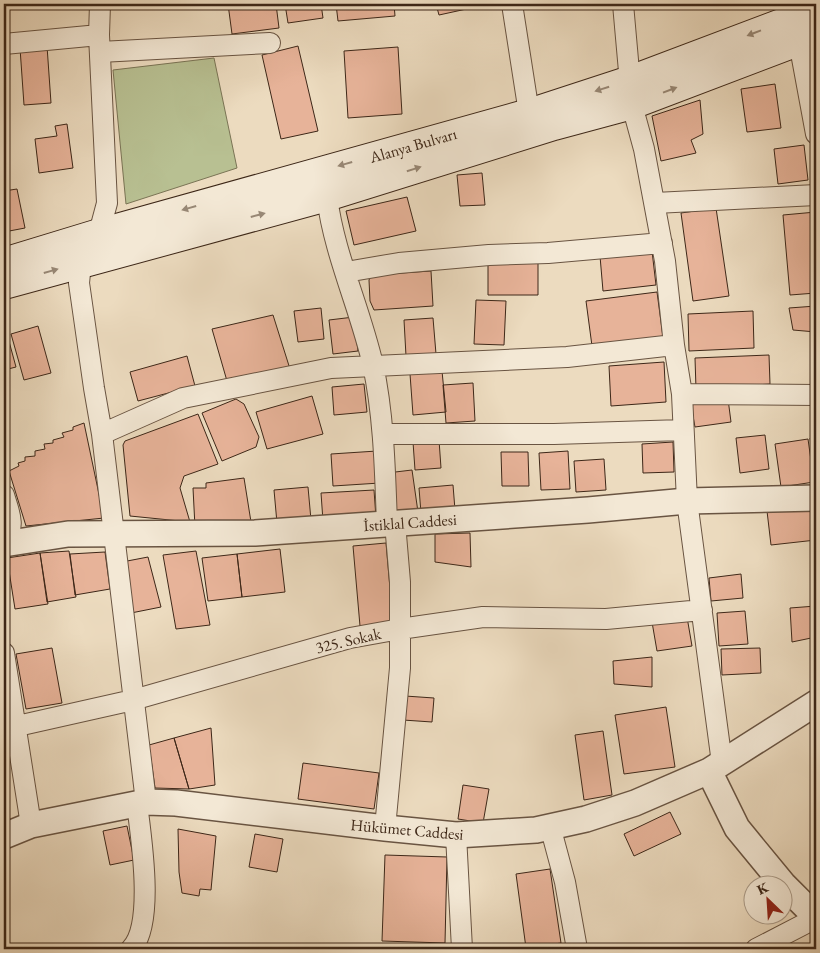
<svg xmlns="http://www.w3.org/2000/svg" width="820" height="953" font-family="'EB Garamond',serif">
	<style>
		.green { fill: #b8c092; stroke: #7a7455 }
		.building { fill: #e7b399; stroke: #3d2718 }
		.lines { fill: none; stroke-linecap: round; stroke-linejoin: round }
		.minor-casing { stroke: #695442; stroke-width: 22 }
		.tertiary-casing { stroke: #695442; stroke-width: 28 }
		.secondary-casing { stroke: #3d2718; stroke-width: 30 }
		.minor { stroke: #f3e8d5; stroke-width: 20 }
		.tertiary { stroke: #f3e8d5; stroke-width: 25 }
		.secondary { stroke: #f3e8d5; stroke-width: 28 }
		.oneway { fill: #988876 }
		.labels { text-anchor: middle; stroke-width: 5; stroke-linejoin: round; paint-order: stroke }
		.street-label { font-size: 16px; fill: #3d2718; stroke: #f3e8d5 }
	</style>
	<rect width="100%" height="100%" fill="#ecdbbf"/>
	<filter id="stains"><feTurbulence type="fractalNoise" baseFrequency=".004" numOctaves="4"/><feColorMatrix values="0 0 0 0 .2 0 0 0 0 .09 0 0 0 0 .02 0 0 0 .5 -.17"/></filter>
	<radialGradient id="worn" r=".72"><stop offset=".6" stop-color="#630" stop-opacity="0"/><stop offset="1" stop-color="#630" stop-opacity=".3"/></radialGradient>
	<path class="green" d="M214,58L237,168L126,204L113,70Z"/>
	<path class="building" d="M228,4H276L279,28L232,34Z
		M285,4H321L323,18L288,23Z
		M336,4H394L395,16L338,21Z
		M436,4H470L471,8L439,15Z
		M47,46L51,103L24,105L20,48Z
		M298,46L318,131L281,139L262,55Z
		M398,47L402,114L348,118L344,51Z
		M775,84L781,128L747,132L741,89Z
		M700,100L703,134L691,140L696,153L661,161L652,116Z
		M67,124L73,168L39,173L35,139L57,136L55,126Z
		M804,145L808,180L778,184L774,149Z
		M482,173L485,205L460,206L457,175Z
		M17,189L25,228L4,232V191Z
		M407,197L416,231L354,245L346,211Z
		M716,208L729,296L693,301L681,213Z
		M816,212V293L790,295L783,215Z
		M652,251L656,285L603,291L600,256Z
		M488,261H538V295H488Z
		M431,271L433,306L374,310L370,301L369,280L371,275Z
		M657,292L663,337L592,346L586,301Z
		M476,300L506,301L504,345L474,344Z
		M816,306V332L793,330L789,308Z
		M321,308L324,339L298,342L294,311Z
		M753,311L754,348L689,351L688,314Z
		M273,315L290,369L227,381L212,329Z
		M354,317L358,351L333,354L329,320Z
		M433,318L436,354L406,356L404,320Z
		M4,323L16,367L4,370Z
		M38,326L51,373L24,380L11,334Z
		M769,355L770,384L696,389L695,358Z
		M187,356L195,386L138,401L130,372Z
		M664,362L666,402L611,406L609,366Z
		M442,371L446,412L413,415L410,374Z
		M473,383L475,421L446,423L443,385Z
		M364,384L367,412L334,415L332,387Z
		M312,396L323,434L267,449L256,412Z
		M236,399L244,404L259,437L256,447L222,461L202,413Z
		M728,399L731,422L695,427L691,405Z
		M198,414L218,464L184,476L180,488L190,522L130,516L123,445L125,441Z
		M84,423L104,518L26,526L9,471L19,466L18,463L25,461V457L35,456V451L45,449L44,444L53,443V440L64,437L62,433L73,430V427Z
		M765,435L769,469L740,473L736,438Z
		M816,437V481L810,438Z
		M808,439L814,482L781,487L775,444Z
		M439,440L441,468L415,470L413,442Z
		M673,442L674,472L643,473L642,444Z
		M377,451L380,483L333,486L331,454Z
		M568,451L570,489L541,490L539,453Z
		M501,452H528L529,486H502Z
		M604,459L606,490L576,492L574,461Z
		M412,470L418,512L393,515L387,473Z
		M244,478L251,522L195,527L193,488H206V483Z
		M453,485L455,510L421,513L419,488Z
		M308,487L311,520L277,523L274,490Z
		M374,490L376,518L323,521L321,493Z
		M816,508V540L771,545L767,511Z
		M470,533L471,567L435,562V534Z
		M386,543L393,623L360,626L353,546Z
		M280,549L285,592L242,597L237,554Z
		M69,551L76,597L47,602L40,553Z
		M196,551L210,625L176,629L163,555Z
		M105,552L110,589L75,595L70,554Z
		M40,553L48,604L15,609L7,558Z
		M237,554L242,597L208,601L202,558Z
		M148,557L161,607L131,613L122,562Z
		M741,574L743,598L711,601L709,578Z
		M816,606V637L792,642L790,608Z
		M745,611L748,644L719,646L717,613Z
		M687,617L692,646L657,651L652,622Z
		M52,648L62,703L26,709L16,654Z
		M760,648L761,673L722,675L721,649Z
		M652,657V687L614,684L613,661Z
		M405,696L434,698L432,722L403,720Z
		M666,707L675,767L624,774L615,715Z
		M211,728L215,785L189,789L174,738Z
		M603,731L612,795L584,800L575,735Z
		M174,738L189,789L155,788L149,745Z
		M303,763L379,773L374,809L298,799Z
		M463,785L489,789L483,823L458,819Z
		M670,812L681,834L634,856L624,834Z
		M127,826L134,860L110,865L103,831Z
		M178,829L216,836L211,890L200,889L199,896L182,893L179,872Z
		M255,834L283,839L277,872L249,867Z
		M385,855L447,857L445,943L382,941Z
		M550,869L561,943L526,948L516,874Z"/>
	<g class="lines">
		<g class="minor-casing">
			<path id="minor" d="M100,4L99,35L107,203L99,233L81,263L79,283L94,388L102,434L146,802
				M512,4L529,113
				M623,4L632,105L644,149L665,261L674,345L682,394L687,501L722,763
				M799,42L816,134
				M4,44L99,35
				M100,52L270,43
				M327,197C334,254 360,308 373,365C384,417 385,471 387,524
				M655,203L816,195
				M346,272L399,263L489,255L548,253L662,243
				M682,394L816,395
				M102,434L183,398L331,368L567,357L674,345
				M383,434H554L683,430
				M4,495C8,509 17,528 4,540
				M4,653L31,825
				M4,729L133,700L350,638L400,629L483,617L606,619L702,610
				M550,826L565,882L577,949
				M385,828L400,668V582L395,523
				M456,835L462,949
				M131,949C155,925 141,837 137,804
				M756,949L816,918"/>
		</g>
		<g class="tertiary-casing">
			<path id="tertiary" d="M4,544L68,534L255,533L588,510L687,501L816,498
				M709,771L737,828L783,884L816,917
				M4,836L31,825L146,802L176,803L385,828L456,835L536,830L586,819L635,803L709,771L816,703"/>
		</g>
		<g class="secondary-casing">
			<path id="secondary" d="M4,262L99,233L529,113L630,80L816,10
				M4,285L327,197L554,126L632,105L816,35"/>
		</g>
		<use href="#minor" class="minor"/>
		<use href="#tertiary" class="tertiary"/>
		<use href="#secondary" class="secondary"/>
	</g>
	<defs><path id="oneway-solid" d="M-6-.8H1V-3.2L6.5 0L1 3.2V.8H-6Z" transform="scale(1.25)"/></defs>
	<g class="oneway">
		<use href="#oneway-solid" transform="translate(754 33) rotate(159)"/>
		<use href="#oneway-solid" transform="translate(602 89) rotate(162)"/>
		<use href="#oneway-solid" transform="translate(670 90) rotate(-21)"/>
		<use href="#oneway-solid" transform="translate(345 164) rotate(164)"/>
		<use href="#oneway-solid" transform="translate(414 169) rotate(-17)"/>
		<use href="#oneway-solid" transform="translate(189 208) rotate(164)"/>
		<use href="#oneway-solid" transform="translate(258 215) rotate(-15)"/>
		<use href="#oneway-solid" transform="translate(51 271) rotate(-16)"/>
	</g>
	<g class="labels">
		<g class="street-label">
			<text transform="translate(413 145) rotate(-16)" y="6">Alanya Bulvarı</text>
			<text transform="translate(410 522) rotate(-4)" y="6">İstiklal Caddesi</text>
			<text transform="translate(348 640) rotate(-13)" y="6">325. Sokak</text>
			<text transform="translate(407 829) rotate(5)" y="6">Hükümet Caddesi</text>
		</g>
	</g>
	<rect width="820" height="953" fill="none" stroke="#ecdbbf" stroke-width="20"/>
	<rect x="5" y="5" width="810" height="943" fill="none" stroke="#3d2718" stroke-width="2.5"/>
	<rect x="10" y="10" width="800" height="933" fill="none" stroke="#3d2718"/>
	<g transform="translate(768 900) rotate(335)"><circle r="24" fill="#f3e8d5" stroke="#aa9b89"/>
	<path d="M0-4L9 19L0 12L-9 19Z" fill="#8f2418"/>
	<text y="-8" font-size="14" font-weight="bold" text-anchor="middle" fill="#3d2718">K</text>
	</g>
	<rect width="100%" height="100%" filter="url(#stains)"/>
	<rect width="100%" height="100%" fill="url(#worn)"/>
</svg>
